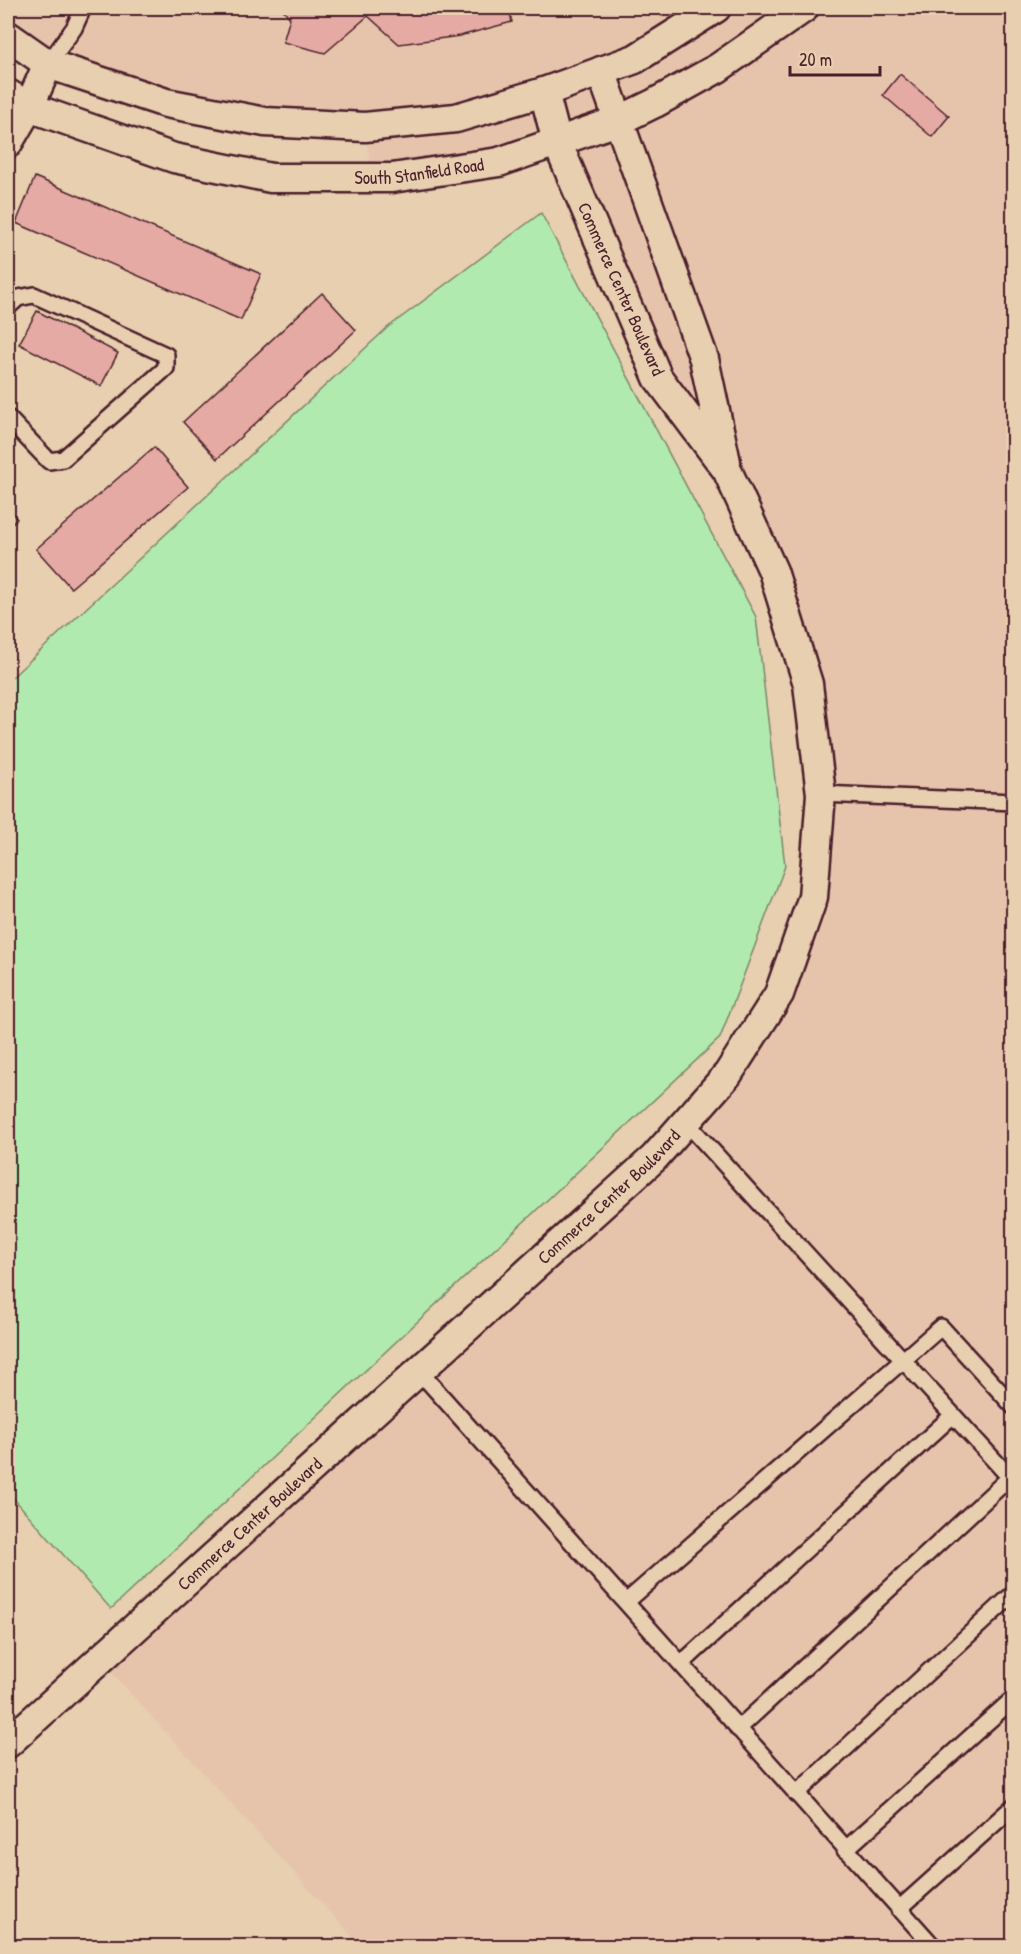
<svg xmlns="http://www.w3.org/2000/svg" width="1021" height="1954" font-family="'Patrick Hand',sans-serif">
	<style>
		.built { fill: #e6c4ac }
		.green { fill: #b1eaae; stroke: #7e846c; stroke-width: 1.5 }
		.building { fill: #e5aaa4; stroke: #4a1f2b; stroke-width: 1.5 }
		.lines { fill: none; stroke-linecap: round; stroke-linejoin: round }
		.lane-casing { stroke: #4a1f2b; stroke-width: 20 }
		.street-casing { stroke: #4a1f2b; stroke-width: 33 }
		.lane { stroke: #e7cfb0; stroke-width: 15 }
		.street { stroke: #e7cfb0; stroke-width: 28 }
		.labels { text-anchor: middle; stroke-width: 5; stroke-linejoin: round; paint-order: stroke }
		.street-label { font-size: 18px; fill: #4a1f2b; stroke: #e7cfb0 }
	</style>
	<rect width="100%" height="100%" fill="#e7cfb0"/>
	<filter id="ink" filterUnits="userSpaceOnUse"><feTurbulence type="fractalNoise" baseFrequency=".0167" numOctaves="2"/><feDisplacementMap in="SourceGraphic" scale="12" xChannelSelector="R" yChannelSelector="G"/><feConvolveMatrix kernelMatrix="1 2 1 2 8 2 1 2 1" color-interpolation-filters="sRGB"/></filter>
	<g filter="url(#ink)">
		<path class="built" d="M8,8H1013V1946H361L100,1660L654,1158L779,994L821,794L773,571L658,378L557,142L372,178L365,127L265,122L8,36Z"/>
		<path class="green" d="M541,213L756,617L785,866L720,1038L111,1609L8,1492V681L387,328Z"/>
		<path class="building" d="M282,8H509L512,22L460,36L399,44L368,16L325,53L283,42L290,18Z
			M900,74L949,116L932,137L883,95Z
			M35,177L261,274L241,320L16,223Z
			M322,293L356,330L217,459L183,422Z
			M37,311L118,353L101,386L19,344Z
			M154,447L188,487L71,588L36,549Z
			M8,508L17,519L8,527Z"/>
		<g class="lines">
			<g class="lane-casing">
				<path id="lane" d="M48,64L74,28L83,8
					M8,307L18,298L34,295L166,355V368L63,459L49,461L8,418
					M821,794L1014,802
					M686,1122L1014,1482
					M419,1371L933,1946
					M626,1602L941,1327L1014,1407
					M681,1664L953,1415
					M738,1729L1009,1478
					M796,1794L1014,1593
					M845,1850L1014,1698
					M899,1909L1014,1806"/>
			</g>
			<g class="street-casing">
				<g id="street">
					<path d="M8,36L48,64L166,103L265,122L365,127L456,118L544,92L635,59L716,8"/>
					<path d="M601,71L704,359L726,462"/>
					<path id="s1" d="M8,94L29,107L174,158L271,178H392L499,162L620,120L655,103L718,68L804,8"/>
					<path d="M8,143L29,107L48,64"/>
					<path id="s2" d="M8,1743L654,1158L728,1074L779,994L813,897L821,794L808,684L773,571L727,470L658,378L557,142L544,92"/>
				</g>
			</g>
			<use href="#lane" class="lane"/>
			<use href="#street" class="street"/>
		</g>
	</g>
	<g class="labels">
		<g class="street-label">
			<text dy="6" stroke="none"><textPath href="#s1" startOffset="426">South Stanfield Road</textPath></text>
			<text transform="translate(621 289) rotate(66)" y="6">Commerce Center Boulevard</text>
			<text dy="6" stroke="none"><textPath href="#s2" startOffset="812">Commerce Center Boulevard</textPath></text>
			<text dy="6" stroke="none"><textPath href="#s2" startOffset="326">Commerce Center Boulevard</textPath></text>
		</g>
	</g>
	<rect width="1021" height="1954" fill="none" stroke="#e7cfb0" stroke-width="30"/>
	<rect x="15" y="15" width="991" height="1924" fill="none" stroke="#4a1f2b" stroke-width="2" filter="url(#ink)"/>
	<path d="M790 66v9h90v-9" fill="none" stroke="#4a1f2b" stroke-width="3"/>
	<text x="799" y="66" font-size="18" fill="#4a1f2b" stroke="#e7cfb0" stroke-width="4.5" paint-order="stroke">20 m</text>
</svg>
